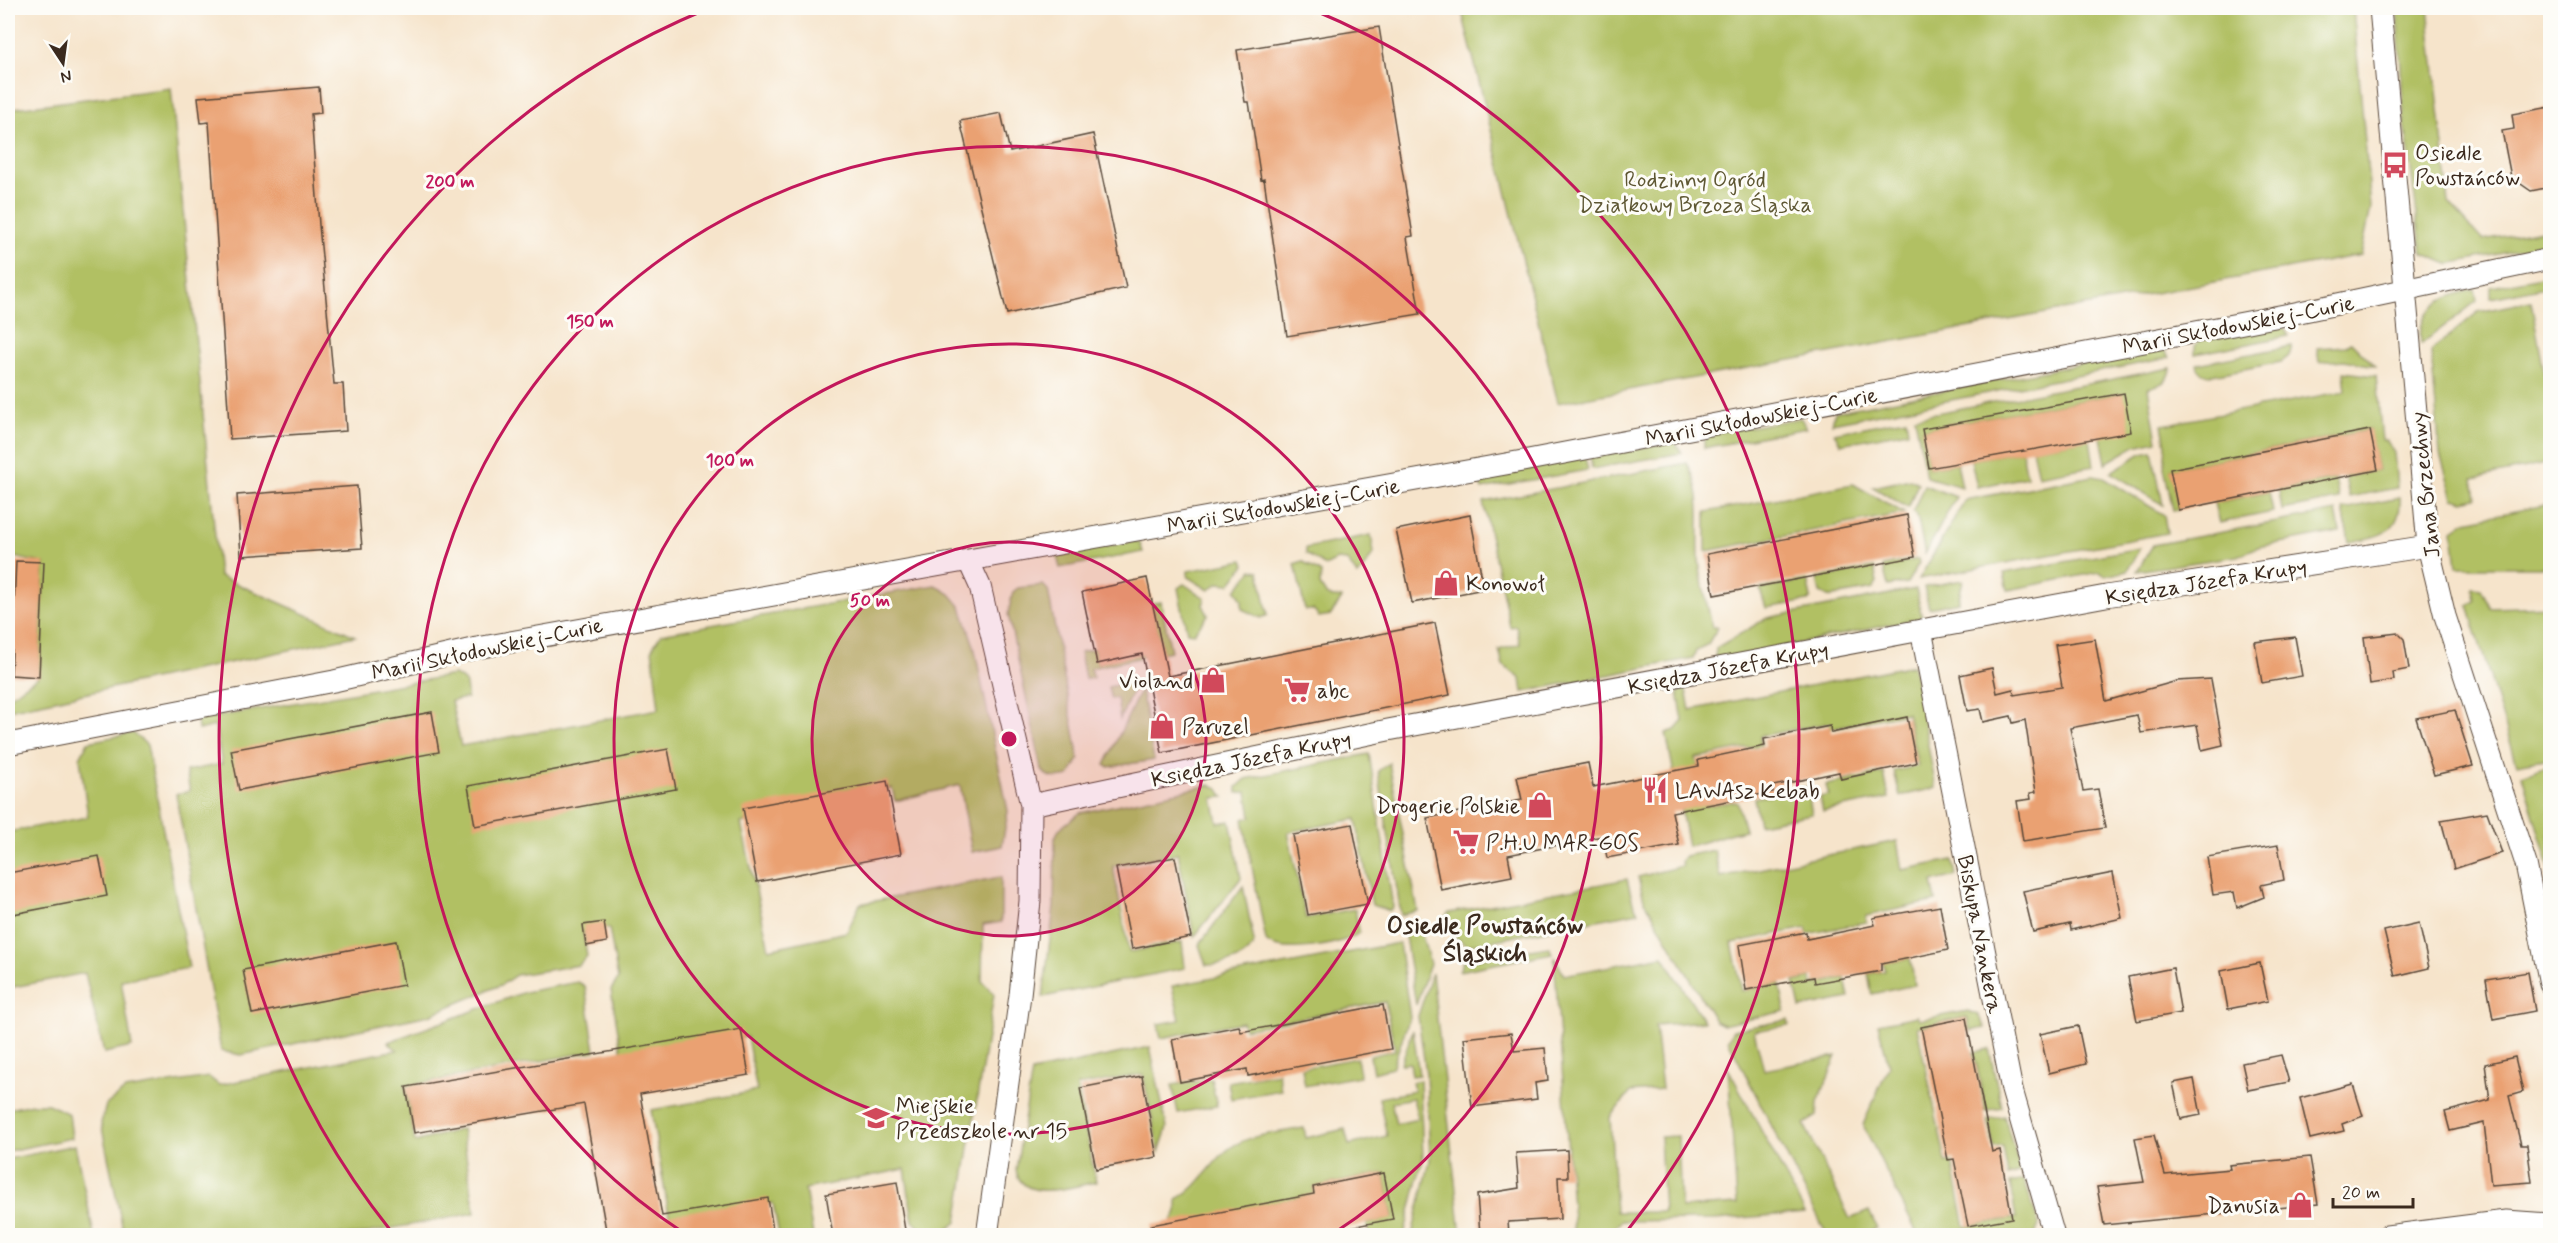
<svg xmlns="http://www.w3.org/2000/svg" width="2558" height="1243" font-family="Mynerve,sans-serif">
	<style>
		.green { fill: #b1c063; stroke: #767540; stroke-width: 1.5; fill-rule: evenodd }
		.building { fill: #eaa172 }
		.lines { fill: none; stroke-linecap: round; stroke-linejoin: round }
		.street-casing { stroke: #574638; stroke-width: 23 }
		.street { stroke: #fff; stroke-width: 21 }
		.ring { fill: none; stroke: #c2185b; stroke-width: 3 }
		.labels { text-anchor: middle; stroke-width: 6; stroke-linejoin: round; paint-order: stroke }
		.poi-label { font-size: 22px; fill: #3b2a1e; stroke: #fdfcf7; text-anchor: start }
		.park-label { font-size: 22px; fill: #5e5733; stroke: #fdfcf7 }
		.street-label { font-size: 22px; fill: #3b2a1e; stroke: #fdfcf7 }
		.neighbourhood-label { font-size: 24px; font-weight: bold; fill: #3b2a1e; stroke: #fdfcf7 }
		.centre { fill: #c2185b; stroke: #fdfcf7; stroke-width: 3 }
		.ring-label { font-size: 18px; text-anchor: middle; font-weight: bold; fill: #c2185b; stroke: #fdfcf7; stroke-width: 6; stroke-linejoin: round; paint-order: stroke }
	</style>
	<rect width="100%" height="100%" fill="#fdfcf7"/>
	<filter id="ink" filterUnits="userSpaceOnUse"><feTurbulence type="fractalNoise" baseFrequency=".0167" numOctaves="2"/><feDisplacementMap in="SourceGraphic" scale="12" xChannelSelector="R" yChannelSelector="G"/><feConvolveMatrix kernelMatrix="1 2 1 2 8 2 1 2 1" color-interpolation-filters="sRGB"/></filter>
	<filter id="wash" filterUnits="userSpaceOnUse"><feTurbulence type="fractalNoise" baseFrequency=".008" numOctaves="4" result="noise"/><feDisplacementMap in="SourceGraphic" scale="24" xChannelSelector="R" yChannelSelector="G"/><feGaussianBlur stdDeviation="1.35" result="paint"/><feColorMatrix in="noise" values="0 0 0 0 0 0 0 0 0 0 0 0 0 0 0 0 0 1.4 0 .05"/><feComposite in="paint" operator="in"/></filter>
	<g filter="url(#wash)">
		<rect width="100%" height="100%" fill="#f6e4cb"/>
		<path class="green" d="M1461,8H2353L2371,208L2361,255L1558,403Z
			M2397,8H2428L2449,203L2482,240L2550,229V244L2448,264L2422,253L2404,116Z
			M171,88L219,576L355,636L8,710V698L39,676L44,563L8,556V109Z
			M2550,275V286L2491,298V287Z
			M2475,289L2477,301L2421,344C2416,307 2446,296 2475,289Z
			M2531,301L2550,405V463L2473,479L2476,498L2464,501L2453,498L2440,454L2431,351L2478,312Z
			M2283,326L2289,336L2195,354V346L2199,341Z
			M2351,342L2375,366L2344,360L2319,362L2317,348L2346,346Z
			M2292,346L2289,356L2281,362L2212,375C2205,375 2198,372 2197,364Z
			M2163,348L2169,358L1832,423L1835,412Z
			M2171,368C2170,382 2160,385 2148,388L2157,441L2135,446L2106,463L2101,437L2124,393L1922,429L1929,468L1957,463L1962,487L1926,477L1915,417Z
			M2344,372L2376,376L2382,441H2387L2394,453L2397,488L2349,497L2345,477L2378,470L2369,430L2171,469L2178,510H2173L2164,468L2166,445L2162,425L2346,391Z
			M1801,418L1806,428L1704,448V435Z
			M1906,419L1908,431L1841,444L1834,433Z
			M2090,439L2094,466L2038,476L2032,449Z
			M1675,442L1682,453L1592,469L1590,456Z
			M2022,451L2027,477L1977,487L1971,460Z
			M2152,451L2163,505L2111,472L2142,453Z
			M1585,457L1588,470L1482,489L1480,483L1485,477Z
			M1687,463C1705,494 1697,525 1699,558C1700,581 1708,605 1712,627H1718L1708,644L1696,651L1693,658L1523,692L1521,679L1503,665L1499,650L1520,644L1516,626L1510,627L1483,502Z
			M2093,476L2104,478L2164,515L2167,533L1919,579L1965,500Z
			M1910,479L1918,483L1908,508L1873,487Z
			M2335,479L2339,499L2282,510L2279,490Z
			M1853,484L1904,513L1706,551V512Z
			M1924,485L1956,497L1925,554L1917,515L1913,511Z
			M2269,492L2273,512L2219,523L2214,503Z
			M2400,498C2402,533 2378,537 2349,542L2343,509Z
			M2545,505L2550,517V567H2457L2453,530L2466,521Z
			M2336,511L2340,532L2258,547L2237,556L2137,571L2153,545Z
			M1371,535L1374,553L1358,576L1347,561L1337,560L1325,566L1306,553V548Z
			M1134,541L1140,543L1143,552L1060,568L1057,556Z
			M2140,548L2127,571L2106,576L2099,572L2008,590L2004,573Z
			M1918,559L1919,563L1907,583L1888,586L1883,566Z
			M1243,560L1245,565L1230,584L1218,583L1209,590L1188,577V571Z
			M1302,561L1321,573L1320,585L1327,596L1342,598L1331,615L1319,617L1313,610H1305L1295,564Z
			M1874,568L1877,583L1873,589L1828,597L1820,593L1817,578Z
			M1252,570L1259,571L1268,615L1261,618L1242,609V600L1236,590Z
			M1807,580L1811,598L1808,601L1766,608L1760,589Z
			M1963,580L1958,602L1929,608L1924,587Z
			M1184,584L1205,598L1203,605L1208,615L1194,633L1187,632L1178,588Z
			M935,585L950,594L961,607L974,646L1008,811L1002,846L972,852L960,785L895,801L892,788L741,823L769,949L847,932L860,904L1001,877V922L983,925L982,981L994,994L957,1222L945,1232L926,1234L913,1221L905,1169L805,1189L813,1235H779L773,1203L670,1221L651,1110L757,1091L747,1037L622,1055L611,990L618,979L609,928L583,932L587,956L579,965L516,975L501,985L429,1015L241,1055L221,1051L176,794L190,791L186,771L222,764L215,726L198,730L197,720L454,675C467,680 467,685 467,698L451,701L461,746L659,709L652,649L661,634Z
			M1043,585L1048,590L1079,759L1069,776C1059,778 1048,780 1042,770L1008,614L1013,592L1018,588Z
			M2473,588L2481,589L2491,608L2550,606V758L2517,764L2468,606L2475,601Z
			M1916,589L1922,618L1729,658H1715L1716,648L1767,618Z
			M1161,602L1171,651L1091,668L1093,678L1085,679L1080,652L1094,649L1097,663L1162,650L1152,604Z
			M1913,665L1936,788L1900,796L1894,771L1918,766L1907,713L1831,728L1830,723L1760,736L1761,745L1696,758L1705,806L1737,801L1745,830C1724,834 1708,842 1688,846L1666,733L1675,730L1683,721L1678,692L1686,690L1690,710Z
			M1137,681L1120,719L1117,698L1111,699L1108,687Z
			M1141,689L1154,760L1108,767L1105,765Z
			M133,733L147,745L189,968L121,980L132,1047L104,1053L85,973L8,988V832L88,817L80,758L88,742Z
			M1369,754L1393,907L1389,911L1372,905L1356,819L1288,832L1306,918L1355,909L1359,933C1344,945 1280,956 1266,941L1243,819L1251,817L1247,792L1237,793V787L1246,779Z
			M1389,763L1418,911L1401,915L1378,771Z
			M2550,765V871L2522,775Z
			M1884,773L1889,798L1823,811L1820,797L1829,795L1826,785Z
			M1210,785L1218,788L1224,797L1213,798L1218,823L1230,821L1241,878L1194,937L1178,853L1113,866L1129,952L1182,942L1185,968L1043,997L1054,906L1055,838L1059,829L1080,813Z
			M1807,787L1812,814L1759,824L1754,798Z
			M1897,841L1902,870L1953,860L1956,876L1932,882L1936,901L1866,916L1867,922L1808,934L1806,928L1732,943L1742,991L1780,984L1785,1011L1723,1025L1715,1021L1644,900L1638,877L1682,866L1681,861L1685,856L1714,850L1720,877Z
			M1627,879L1633,903L1638,912L1466,946L1450,931L1444,918L1449,913Z
			M1243,886L1254,942C1248,961 1222,965 1206,965L1199,945Z
			M1418,920L1430,964L1416,1005L1403,924Z
			M1399,943L1410,1017L1392,1068L1373,1073L1370,1056L1395,1050L1385,1002L1244,1029L1242,1022L1161,1038L1158,1024L1180,1020L1172,986Z
			M1549,947L1552,953L1459,971L1463,961Z
			M1554,956L1564,975L1663,956L1704,1021L1655,1025L1662,1089L1631,1092L1610,1117L1616,1212H1664L1660,1137L1678,1136L1681,1208L1737,1204L1728,1068L1805,1213L1715,1220L1622,1221L1606,1234L1574,1235Z
			M1910,958L1915,985L1872,994L1868,974L1885,971L1883,963Z
			M1432,973L1461,1235H1412L1430,1161L1426,1074L1418,1016Z
			M1811,978L1812,985L1845,978L1849,998L1800,1008L1794,982Z
			M578,982L585,986L595,1051L405,1086L415,1142L462,1129L475,1213L356,1235H124L101,1123L106,1105L125,1090L209,1077L219,1085L397,1050L388,1042L525,992Z
			M1968,1011L1978,1015L1985,1028L1970,1031L1967,1017L1917,1027L1946,1162H1952L1965,1227L2016,1218L2010,1183L2024,1180L2039,1225L2035,1235H1918L1863,1125L1889,1066L1878,1024L1917,1016L1919,1020Z
			M1788,1020L1789,1025L1754,1031L1764,1070L1837,1056L1818,1102L1817,1116L1804,1124L1850,1219L1869,1211L1877,1228L1861,1235H1827L1728,1040L1733,1030Z
			M1413,1030L1419,1075L1412,1076L1410,1063L1401,1064Z
			M1150,1047L1167,1128L1159,1152L1143,1074L1077,1086L1096,1182C1074,1186 1022,1204 1016,1170L1032,1072Z
			M1989,1049L2002,1107L1986,1111L1974,1052Z
			M1357,1058L1360,1076L1305,1086L1302,1068Z
			M1278,1073L1281,1090L1231,1099L1228,1082Z
			M1211,1079L1217,1106L1178,1113L1172,1085Z
			M1420,1080L1423,1159L1404,1235H1369L1367,1224L1393,1218L1384,1173L1313,1187L1314,1194L1170,1224L1177,1212V1199C1197,1189 1208,1168 1224,1153C1243,1134 1279,1133 1304,1128L1306,1138L1345,1129L1349,1145L1387,1136L1379,1098L1414,1091L1412,1082ZM1413,1098L1418,1119L1396,1124L1391,1102Z
			M32,1104H48L69,1114L72,1138L8,1151V1109Z
			M2004,1116L2021,1172L2008,1176L2003,1147L1994,1148L1988,1119Z
			M75,1145L94,1235H8V1159Z"/>
		<g id="blocks">
			<path class="building" d="M1379,27L1413,236L1407,237L1420,314L1287,336L1264,179L1261,180L1249,102H1245L1237,50Z
				M319,87L321,113L311,114L319,225L334,384H343L346,431L230,439L209,122L201,123L198,97Z
				M2550,107V187L2531,191L2511,177L2502,131L2514,129L2512,114Z
				M1001,113L1010,152L1093,134L1126,288L1007,314L960,121Z
				M2124,393L2131,432L1929,468L1922,429Z
				M2370,430L2378,470L2178,510L2170,469Z
				M357,486L362,548L241,556L237,495Z
				M1470,515L1484,589L1412,603L1396,530Z
				M1907,515L1915,557L1714,595L1707,554Z
				M16,561L44,562L39,677L11,675Z
				M1147,578L1168,676L1435,623L1450,695L1162,753L1142,654L1097,664L1082,592Z
				M2398,633L2404,639L2409,669L2393,672L2394,680L2370,684L2364,637Z
				M2295,637L2302,676L2262,683L2255,642Z
				M2095,639L2106,701L2177,681L2211,679L2223,745L2202,750L2197,725L2141,733L2137,715L2070,728L2083,791L2098,789L2105,828L2023,841L2017,801L2031,799L2030,793L2036,792L2025,720L2013,723L2011,716L1983,722L1980,709L1967,711L1960,675L1992,668L1997,693L2013,689L2014,695L2062,687L2055,645Z
				M2455,710L2473,766L2434,775L2416,718Z
				M432,712L439,752L239,790L231,750Z
				M1907,717L1916,763L1841,779L1839,772L1773,786V792L1672,812L1679,845L1607,858L1603,836L1508,855L1512,876L1441,890L1427,818L1522,800L1517,777L1588,763L1593,787L1699,766L1698,760L1765,746L1764,739L1830,726L1831,733Z
				M668,749L676,789L475,826L468,786Z
				M887,781L901,854L757,882L743,808Z
				M2487,812L2502,853L2454,869L2441,820Z
				M1352,824L1368,904L1308,915L1293,835Z
				M2278,845L2284,880L2261,885L2264,897L2237,908L2234,892L2213,895L2207,857Z
				M99,856L107,896L8,915V873Z
				M1175,857L1191,937L1132,949L1116,868Z
				M2113,873L2122,918L2071,930L2070,924L2033,932L2023,891Z
				M1940,906L1948,950L1881,964V971L1815,983L1814,977L1746,990L1739,945L1806,932L1807,939L1875,925L1873,918Z
				M604,922L607,942L586,946L583,925Z
				M2419,923L2429,968L2395,976L2384,931Z
				M396,941L404,985L252,1014L243,970Z
				M2260,963L2268,1001L2228,1009L2221,971Z
				M2173,968L2181,1013L2137,1021L2128,977Z
				M2528,972L2535,1011L2493,1019L2486,979Z
				M1383,1005L1391,1049L1248,1076L1247,1069L1180,1082L1172,1039L1239,1026L1241,1032Z
				M1966,1018L1992,1152L2000,1150L2012,1218L1968,1226L1954,1159L1948,1160L1921,1027Z
				M2078,1026L2086,1064L2049,1073L2040,1034Z
				M741,1029L749,1075L640,1094L662,1216L768,1198L774,1236H607L584,1104L414,1133L406,1087Z
				M1511,1033L1514,1051L1545,1048L1548,1081L1535,1083L1537,1099L1472,1107L1464,1038Z
				M2281,1055L2289,1082L2248,1090L2242,1063Z
				M2515,1057L2523,1092L2509,1096L2521,1145H2527L2532,1182L2491,1185L2484,1123L2450,1131L2445,1112L2490,1100L2485,1064Z
				M1142,1076L1157,1157L1096,1169L1080,1088Z
				M2194,1079L2201,1115L2181,1119L2173,1083Z
				M2353,1084L2363,1116L2342,1124L2344,1131L2310,1139L2300,1098Z
				M2154,1135L2165,1175L2230,1169L2229,1165L2310,1157L2318,1204L2104,1225L2097,1187L2144,1182L2135,1138Z
				M1567,1150L1568,1177H1558L1560,1219L1508,1222L1509,1233L1480,1234L1477,1195L1519,1188L1516,1153Z
				M1384,1173L1393,1219L1324,1232V1236H1152L1151,1225L1314,1194L1313,1187Z
				M897,1182L906,1236H833L826,1194Z"/>
		</g>
	</g>
	<g filter="url(#ink)">
		<use href="#blocks" fill-opacity="0" stroke="#574638" stroke-width="1.5"/>
		<g class="lines">
			<g class="street-casing">
				<path id="street" d="M2380,8L2428,546L2445,616L2526,864L2550,984
					M969,562L980,586L1031,805L1030,901L1020,995L987,1236
					M1921,630L2012,1090L2054,1236
					M8,744L334,681L477,648L1528,460L2295,313L2550,259
					M1031,805L1388,730L1932,628L2106,596L2428,546
					M2387,1236L2506,1221L2550,1224"/>
			</g>
			<use href="#street" class="street"/>
		</g>
	</g>
	<circle cx="1009" cy="739" r="197" fill="#c2185b" fill-opacity=".12"/>
	<g class="ring">
		<circle cx="1009" cy="739" r="197"/>
		<circle cx="1009" cy="739" r="395"/>
		<path d="M687 1235A592 592 0 1 1 1331 1235"/>
		<path d="M391 1231A790 790 0 0 1 707 9M1311 9A790 790 0 0 1 1627 1231"/>
	</g>
	<defs>
		<g id="bus-bare" transform="scale(2.07)"><path d="M-5-6H5V4H4V6H2V4H-2V6H-4V4H-5ZM-3.5-4V0h7V-4ZM-3.5 1.2v1.5H-2V1.2ZM2 1.2v1.5H3.5V1.2Z" fill="#d1495b" stroke="#fdfcf7" stroke-width="2.5" paint-order="stroke"/></g>
		<g id="shop-bare" transform="scale(2.07)"><path d="M-5-2.5h2.3a2.7 3.5 0 0 1 5.4 0H5L5.5 6h-11ZM-1.5-2.5h3a1.5 2.3 0 0 0-3 0Z" fill="#d1495b" stroke="#fdfcf7" stroke-width="2.5" paint-order="stroke"/></g>
		<g id="supermarket-bare" transform="scale(2.07)"><path d="M-6-5.5h2.5l.6 2H6L4.5 2H-2.5L-4.4-4H-6ZM-1.5 3.2a1.3 1.3 0 1 0 .1 0ZM3 3.2a1.3 1.3 0 1 0 .1 0Z" fill="#d1495b" stroke="#fdfcf7" stroke-width="2.5" paint-order="stroke"/></g>
		<g id="restaurant-bare" transform="scale(2.07)"><path d="M-5-6h1v4h1v-4h1v4h1v-4h1v5L-1.5 .5V6h-2V.5L-5-1ZM5-6V6H3V1.5H1.5Q1.5-4 5-6Z" fill="#d1495b" stroke="#fdfcf7" stroke-width="2.5" paint-order="stroke"/></g>
		<g id="school-bare" transform="scale(2.07)"><path d="M0-5L7-2L0 1L-7-2ZM-4 1L0 2.5L4 1V4Q0 6-4 4Z" fill="#d1495b" stroke="#fdfcf7" stroke-width="2.5" paint-order="stroke"/></g>
	</defs>
	<g fill-rule="evenodd">
		<use href="#bus-bare" x="2395" y="165"/>
		<use href="#shop-bare" x="1446" y="583"/>
		<use href="#shop-bare" x="1213" y="680"/>
		<use href="#supermarket-bare" x="1297" y="690"/>
		<use href="#shop-bare" x="1162" y="726"/>
		<use href="#restaurant-bare" x="1655" y="790"/>
		<use href="#shop-bare" x="1540" y="805"/>
		<use href="#supermarket-bare" x="1466" y="842"/>
		<use href="#school-bare" x="876" y="1118"/>
		<use href="#shop-bare" x="2300" y="1205"/>
	</g>
	<g class="labels">
		<g class="poi-label">
			<text x="2415" y="160">Osiedle<tspan x="2415" dy="25">Powstańców</tspan></text>
			<text x="1466" y="591">Konowoł</text>
			<text x="1193" y="688" text-anchor="end">Violand</text>
			<text x="1317" y="698">abc</text>
			<text x="1182" y="734">Paruzel</text>
			<text x="1675" y="798">LAWAsz Kebab</text>
			<text x="1520" y="813" text-anchor="end">Drogerie Polskie</text>
			<text x="1486" y="850">P.H.U MAR-GOS</text>
			<text x="896" y="1113">Miejskie<tspan x="896" dy="25">Przedszkole nr 15</tspan></text>
			<text x="2280" y="1213" text-anchor="end">Danusia</text>
		</g>
		<g class="park-label">
			<text x="1695" y="187">Rodzinny Ogród<tspan x="1695" dy="25">Działkowy Brzoza Śląska</tspan></text>
		</g>
		<g class="street-label">
			<text transform="translate(2238 324) rotate(-11)" y="8">Marii Skłodowskiej-Curie</text>
			<text transform="translate(1761 416) rotate(-11)" y="8">Marii Skłodowskiej-Curie</text>
			<text transform="translate(2424 485) rotate(-96)" y="8">Jana Brzechwy</text>
			<text transform="translate(1283 505) rotate(-10)" y="8">Marii Skłodowskiej-Curie</text>
			<text transform="translate(2206 581) rotate(-9)" y="8">Księdza Józefa Krupy</text>
			<text transform="translate(487 648) rotate(-12)" y="8">Marii Skłodowskiej-Curie</text>
			<text transform="translate(1728 667) rotate(-11)" y="8">Księdza Józefa Krupy</text>
			<text transform="translate(1251 758) rotate(-12)" y="8">Księdza Józefa Krupy</text>
			<text transform="translate(1981 934) rotate(79)" y="8">Biskupa Nankera</text>
		</g>
		<g class="neighbourhood-label">
			<text x="1485" y="933">Osiedle Powstańców<tspan x="1485" dy="28">Śląskich</tspan></text>
		</g>
	</g>
	<circle cx="1009" cy="739" r="9" class="centre"/>
	<g class="ring-label">
		<text x="450" y="187">200 m</text>
		<text x="590" y="327">150 m</text>
		<text x="730" y="466">100 m</text>
		<text x="870" y="606">50 m</text>
	</g>
	<rect width="2558" height="1243" fill="none" stroke="#fdfcf7" stroke-width="30"/>
	<g transform="translate(63 63) rotate(167)" stroke="#fdfcf7" stroke-width="4.5" paint-order="stroke">
	<path d="M0-4.5L10 22L0 15L-10 22Z" fill="#3b2a1e"/>
	<text y="-9" font-size="16" font-weight="bold" text-anchor="middle" fill="#3b2a1e">N</text>
	</g>
	<path d="M2333 1198v9h80v-9" fill="none" stroke="#3b2a1e" stroke-width="3"/>
	<text x="2342" y="1198" font-size="18" fill="#3b2a1e" stroke="#fdfcf7" stroke-width="4.5" paint-order="stroke">20 m</text>
</svg>
